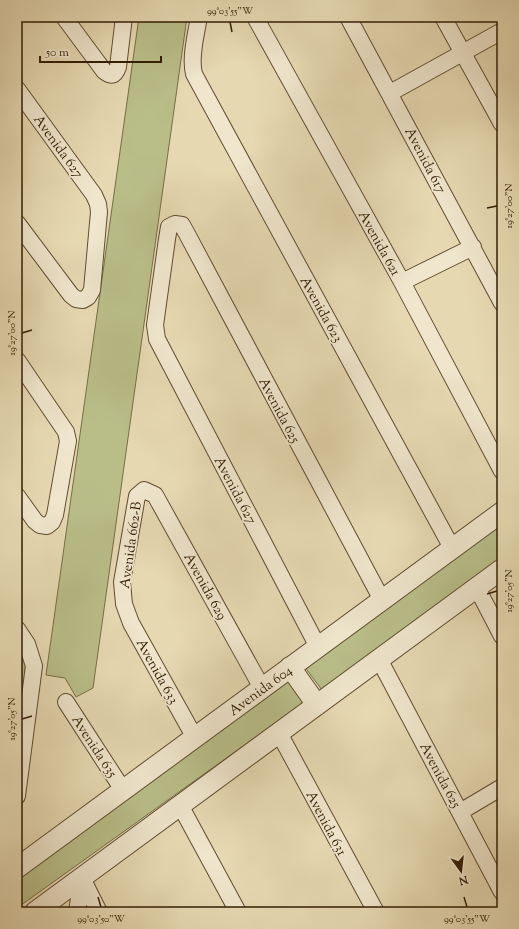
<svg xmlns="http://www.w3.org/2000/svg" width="519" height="929" font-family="'Sorts Mill Goudy',serif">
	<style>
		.green { fill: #b9be89; stroke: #766e46 }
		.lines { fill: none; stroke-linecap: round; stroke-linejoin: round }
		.minor-casing { stroke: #604c2f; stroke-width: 18 }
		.tertiary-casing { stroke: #604c2f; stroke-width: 22 }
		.minor { stroke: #efe6cd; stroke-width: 16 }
		.tertiary { stroke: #efe6cd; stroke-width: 20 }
		.ticks { fill: none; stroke: #331d03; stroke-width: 1.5 }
		.labels { text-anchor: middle; stroke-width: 3.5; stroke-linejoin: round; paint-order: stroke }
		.street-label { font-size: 14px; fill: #331d03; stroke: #efe6cd }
		.neatline { fill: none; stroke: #331d03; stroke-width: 1.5 }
		.ticks-label { font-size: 10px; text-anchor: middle; fill: #331d03 }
	</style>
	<rect width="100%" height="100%" fill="#e6d9b2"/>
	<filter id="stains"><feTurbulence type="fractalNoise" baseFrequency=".005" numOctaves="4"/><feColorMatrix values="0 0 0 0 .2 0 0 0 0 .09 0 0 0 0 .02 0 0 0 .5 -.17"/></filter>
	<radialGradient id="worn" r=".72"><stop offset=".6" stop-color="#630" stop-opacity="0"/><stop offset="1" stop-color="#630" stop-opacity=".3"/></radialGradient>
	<path class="green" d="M139,17H187L93,688L76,697L65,678L46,675Z
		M502,520V557L322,690L304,666Z
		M17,646L26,658L20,732L17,728Z
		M288,677L306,701L17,908V877Z"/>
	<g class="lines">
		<g class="minor-casing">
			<path id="minor" d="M64,17L104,71C111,77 115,76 118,67L124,17
				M199,17C196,34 190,58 194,74L452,548
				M255,17L402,282L502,471
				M348,17L502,303
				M443,17L502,124
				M17,89L94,195L98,204L99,212L92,290L88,297L83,300L76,299L71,295L17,223
				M390,93L502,31
				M402,282L473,247
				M17,360L66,432L68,441L55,515L52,522L47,526L40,525L35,521L17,496
				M477,588L502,636
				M17,629L27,644L34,666L17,796
				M318,647L157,339L155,325L156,318L167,239L169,227L175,224L182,225L187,234L382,600
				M379,659L502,892
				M66,702L123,790
				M279,733L376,912
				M195,738L131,623L124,604L122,582L137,496L144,490L155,495L262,688
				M180,805L238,912
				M460,812L502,787
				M82,878L99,912
				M77,912L82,878"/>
		</g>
		<g class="tertiary-casing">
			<path id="tertiary" d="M290,667L317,705
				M17,868L502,512
				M35,912L502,569"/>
		</g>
		<use href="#minor" class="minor"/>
		<use href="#tertiary" class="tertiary"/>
	</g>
	<path class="ticks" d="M230,22L232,32M487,208L497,206M22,333L32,330M487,594L497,591M22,719L32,716M98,897L101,907M464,897L467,907"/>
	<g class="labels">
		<g class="street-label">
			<text transform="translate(59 146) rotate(54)" y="5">Avenida 627</text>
			<text transform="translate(426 160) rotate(62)" y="5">Avenida 617</text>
			<text transform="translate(380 243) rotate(61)" y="5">Avenida 621</text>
			<text transform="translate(322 309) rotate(61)" y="5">Avenida 623</text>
			<text transform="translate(280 410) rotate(62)" y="5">Avenida 625</text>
			<text transform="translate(236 490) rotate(62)" y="5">Avenida 627</text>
			<text transform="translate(130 545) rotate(-82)" y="5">Avenida 662-B</text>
			<text transform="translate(206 586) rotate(61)" y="5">Avenida 629</text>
			<text transform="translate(158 671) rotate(61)" y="5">Avenida 633</text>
			<text transform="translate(260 690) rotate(-36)" y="5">Avenida 604</text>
			<text transform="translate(95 746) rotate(57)" y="5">Avenida 635</text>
			<text transform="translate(441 775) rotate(62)" y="5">Avenida 625</text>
			<text transform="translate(327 823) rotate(62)" y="5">Avenida 631</text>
		</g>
	</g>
	<rect width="519" height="929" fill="none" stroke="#e6d9b2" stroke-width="44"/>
	<g transform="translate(461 871) rotate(165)" stroke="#efe6cd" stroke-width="3" paint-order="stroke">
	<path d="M0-3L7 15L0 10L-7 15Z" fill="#331d03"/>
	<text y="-6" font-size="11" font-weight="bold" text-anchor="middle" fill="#331d03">N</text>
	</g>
	<path d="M40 56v6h121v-6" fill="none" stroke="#331d03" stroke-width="2"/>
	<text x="46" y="56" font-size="12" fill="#331d03" stroke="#efe6cd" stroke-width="3" paint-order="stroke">50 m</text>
	<rect x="22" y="22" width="475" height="885" class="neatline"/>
	<g class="ticks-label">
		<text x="230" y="14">99°03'55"W</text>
		<text transform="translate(508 206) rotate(-90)" y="4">19°27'00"N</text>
		<text transform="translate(11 333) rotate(-90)" y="4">19°27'00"N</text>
		<text transform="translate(508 591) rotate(-90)" y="4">19°27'05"N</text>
		<text transform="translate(11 719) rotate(-90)" y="4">19°27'05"N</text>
		<text x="101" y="922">99°03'50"W</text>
		<text x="467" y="922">99°03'55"W</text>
	</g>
	<rect width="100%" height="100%" filter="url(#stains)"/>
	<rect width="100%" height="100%" fill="url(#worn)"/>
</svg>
